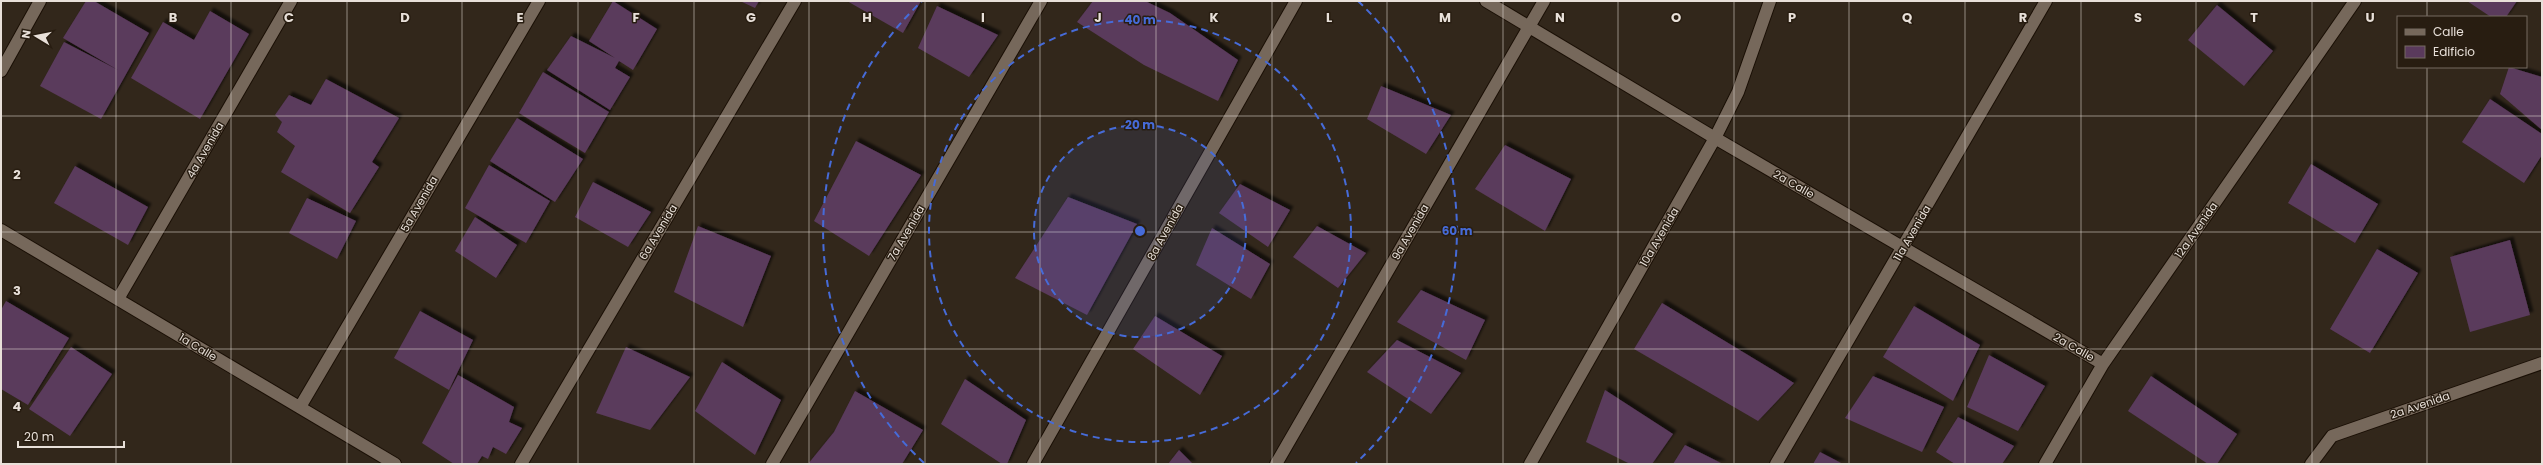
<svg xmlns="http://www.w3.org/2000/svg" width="2543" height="465" font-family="Poppins,sans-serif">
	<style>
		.building { fill: #5a3a5c; filter: url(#shadow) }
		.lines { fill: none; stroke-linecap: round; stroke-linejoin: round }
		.street-casing { stroke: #1a0f05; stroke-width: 14 }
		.street { stroke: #76685b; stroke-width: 12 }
		.grid { fill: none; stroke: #e8e0d9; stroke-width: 1; stroke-opacity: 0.55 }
		.ring { fill: none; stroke: #466bd8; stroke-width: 2; stroke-dasharray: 7 5 }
		.labels { text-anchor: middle; stroke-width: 3; stroke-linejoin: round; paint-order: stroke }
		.street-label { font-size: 11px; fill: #e8e0d9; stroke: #281d11 }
		.grid-label { font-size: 13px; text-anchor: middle; font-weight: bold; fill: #e8e0d9; stroke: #281d11; stroke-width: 3; stroke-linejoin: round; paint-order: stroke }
		.centre { fill: #466bd8; stroke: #281d11; stroke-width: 2 }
		.ring-label { font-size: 12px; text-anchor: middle; font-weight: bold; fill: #466bd8; stroke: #281d11; stroke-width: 3; stroke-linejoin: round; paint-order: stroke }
	</style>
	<defs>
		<filter id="shadow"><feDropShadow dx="3.5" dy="-3.5" stdDeviation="1" flood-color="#0009"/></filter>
	</defs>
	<rect width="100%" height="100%" fill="#32271b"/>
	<path class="building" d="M86,1H94L149,33L101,119L40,86L64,42L118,70L63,38Z
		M613,1L657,29L633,70L619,61L615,68L630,77L610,110L547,70L571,36L615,58L589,41Z
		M740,1H759L755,8Z
		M847,1H921L903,33Z
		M1093,1H1145L1170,13L1238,60L1218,101L1144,65L1077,22Z
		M2467,1H2517L2506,17H2491Z
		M2217,5L2273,51L2244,86L2188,40Z
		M937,6L998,35L969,77L918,48Z
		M210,11L249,34L200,119L131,78L163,22L194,40Z
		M2509,67L2542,77V130L2500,94Z
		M543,72L609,112L585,153L519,113Z
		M326,79L399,118L372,162L379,167L350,213L281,172L295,146L277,132L282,122L275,115L289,95L311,105Z
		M1381,86L1451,115L1426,154L1367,119Z
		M2490,99L2542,134V155L2524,183L2462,142Z
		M517,118L583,159L555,202L490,161Z
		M856,141L921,175L869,256L814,221Z
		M1505,145L1571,179L1545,231L1475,189Z
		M2311,164L2378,204L2355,243L2288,203Z
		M489,165L550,201L526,243L465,208Z
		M75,166L148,207L128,245L54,203Z
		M593,182L651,212L628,247L575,217Z
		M1240,184L1290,210L1268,247L1219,213Z
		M1068,197L1137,224L1087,315L1015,278Z
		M307,198L356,221L337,259L289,233Z
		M475,217L517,245L496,278L455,251Z
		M698,226L771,256L743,327L674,292Z
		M1317,226L1366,253L1338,288L1293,257Z
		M1212,228L1270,264L1251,299L1196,265Z
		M2510,240L2530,315L2470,332L2450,257Z
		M2377,249L2418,273L2370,353L2330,329Z
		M1421,290L1485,320L1466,360L1397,322Z
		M6,301L69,338L28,405L1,389V310Z
		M1662,303L1794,383L1758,421L1634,349Z
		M1914,306L1980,345L1953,401L1883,357Z
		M420,311L473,340L449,390L394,358Z
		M1155,316L1222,356L1200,395L1133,349Z
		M1397,340L1461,373L1431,414L1367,372Z
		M71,347L112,374L70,436L29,409Z
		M626,347L690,377L650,430L596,413Z
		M1989,355L2045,386L2018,431L1967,407Z
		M722,362L781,400L755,455L695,411Z
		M458,375L514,407L509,422L522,428L506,454L493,447L488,459L482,456L477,464H454L422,443Z
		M1873,376L1944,407L1922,452L1845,418Z
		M2151,376L2237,434L2217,464H2208L2128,411Z
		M965,379L1026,420L1007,464H1002L941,424Z
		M1605,390L1673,434L1652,464H1630L1586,442Z
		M855,391L923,430L902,464H808L834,432Z
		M1958,417L2014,446L2002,464H1955L1936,452Z
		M1685,445L1723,464H1673Z
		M1179,450L1193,464H1168Z
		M1820,452L1843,464H1813Z"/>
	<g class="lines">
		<g class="street-casing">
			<path id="street" d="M1486,1L1715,138L2103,364
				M1,71L40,1
				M1,230L395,464
				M118,299L291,1
				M300,407L539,1
				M521,464L795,1
				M772,464L1041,1
				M1033,464L1296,1
				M1276,464L1544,1
				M1530,464L1715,138L1738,92L1770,1
				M1776,464L2046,1
				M2045,464L2103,364L2355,1
				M2311,464L2332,436L2542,363"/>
		</g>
		<use href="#street" class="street"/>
	</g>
	<path class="grid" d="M116,1V464M231,1V464M347,1V464M462,1V464M578,1V464M694,1V464M809,1V464M925,1V464M1040,1V464M1156,1V464M1272,1V464M1387,1V464M1503,1V464M1618,1V464M1734,1V464M1849,1V464M1965,1V464M2081,1V464M2196,1V464M2312,1V464M2427,1V17M2427,67V464M1,116H2542M1,232H2542M1,349H2542"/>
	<circle cx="1140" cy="231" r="106" fill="#466bd8" fill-opacity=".12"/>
	<g class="ring">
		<circle cx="1140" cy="231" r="106"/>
		<circle cx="1140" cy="231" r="211"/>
		<path d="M924 463A317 317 0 0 1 922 1M1358 1A317 317 0 0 1 1356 463"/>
	</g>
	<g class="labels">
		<g class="street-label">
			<text transform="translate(205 150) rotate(-60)" y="4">4a Avenida</text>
			<text transform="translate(1794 184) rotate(30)" y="4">2a Calle</text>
			<text transform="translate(419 204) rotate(-60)" y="4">5a Avenida</text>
			<text transform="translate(2196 230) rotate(-55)" y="4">12a Avenida</text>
			<text transform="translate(658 232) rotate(-59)" y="4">6a Avenida</text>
			<text transform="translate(1165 232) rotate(-61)" y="4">8a Avenida</text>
			<text transform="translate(1410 232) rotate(-60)" y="4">9a Avenida</text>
			<text transform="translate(906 233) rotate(-60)" y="4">7a Avenida</text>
			<text transform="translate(1912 233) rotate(-60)" y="4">11a Avenida</text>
			<text transform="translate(1659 237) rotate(-60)" y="4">10a Avenida</text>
			<text transform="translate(198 347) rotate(31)" y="4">1a Calle</text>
			<text transform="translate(2074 347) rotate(30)" y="4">2a Calle</text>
			<text transform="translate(2420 405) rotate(-19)" y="4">2a Avenida</text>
		</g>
	</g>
	<g class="grid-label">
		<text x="173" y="22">B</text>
		<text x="289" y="22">C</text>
		<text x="405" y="22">D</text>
		<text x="520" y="22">E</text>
		<text x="636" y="22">F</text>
		<text x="751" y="22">G</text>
		<text x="867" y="22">H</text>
		<text x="983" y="22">I</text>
		<text x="1098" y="22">J</text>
		<text x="1214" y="22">K</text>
		<text x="1329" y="22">L</text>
		<text x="1445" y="22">M</text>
		<text x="1560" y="22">N</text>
		<text x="1676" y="22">O</text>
		<text x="1792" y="22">P</text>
		<text x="1907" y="22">Q</text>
		<text x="2023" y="22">R</text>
		<text x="2138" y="22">S</text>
		<text x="2254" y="22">T</text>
		<text x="2370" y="22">U</text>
		<text x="17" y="179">2</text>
		<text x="17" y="295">3</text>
		<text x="17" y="411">4</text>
	</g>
	<circle cx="1140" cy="231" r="6" class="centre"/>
	<g class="ring-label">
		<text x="1140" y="24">40 m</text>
		<text x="1140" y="129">20 m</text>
		<text x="1457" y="235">60 m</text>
	</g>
	<rect width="2543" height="465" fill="none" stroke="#e8e0d9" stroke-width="4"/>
	<rect x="2397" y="16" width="130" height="52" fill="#281d11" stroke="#756b61"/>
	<rect x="2405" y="29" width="20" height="6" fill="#76685b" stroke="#756b61"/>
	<text x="2433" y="36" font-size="12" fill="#e8e0d9">Calle</text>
	<rect x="2405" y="46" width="20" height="12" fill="#5a3a5c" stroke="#756b61"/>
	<text x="2433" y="56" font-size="12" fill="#e8e0d9">Edificio</text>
	<g transform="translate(36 36) rotate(280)" stroke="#281d11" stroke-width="3" paint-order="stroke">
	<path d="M0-3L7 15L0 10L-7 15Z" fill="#e8e0d9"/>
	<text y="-6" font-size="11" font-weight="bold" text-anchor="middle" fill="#e8e0d9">N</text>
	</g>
	<path d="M18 441v6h106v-6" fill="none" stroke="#e8e0d9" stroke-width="2"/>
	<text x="24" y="441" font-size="12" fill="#e8e0d9" stroke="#281d11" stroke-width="3" paint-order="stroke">20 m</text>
</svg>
